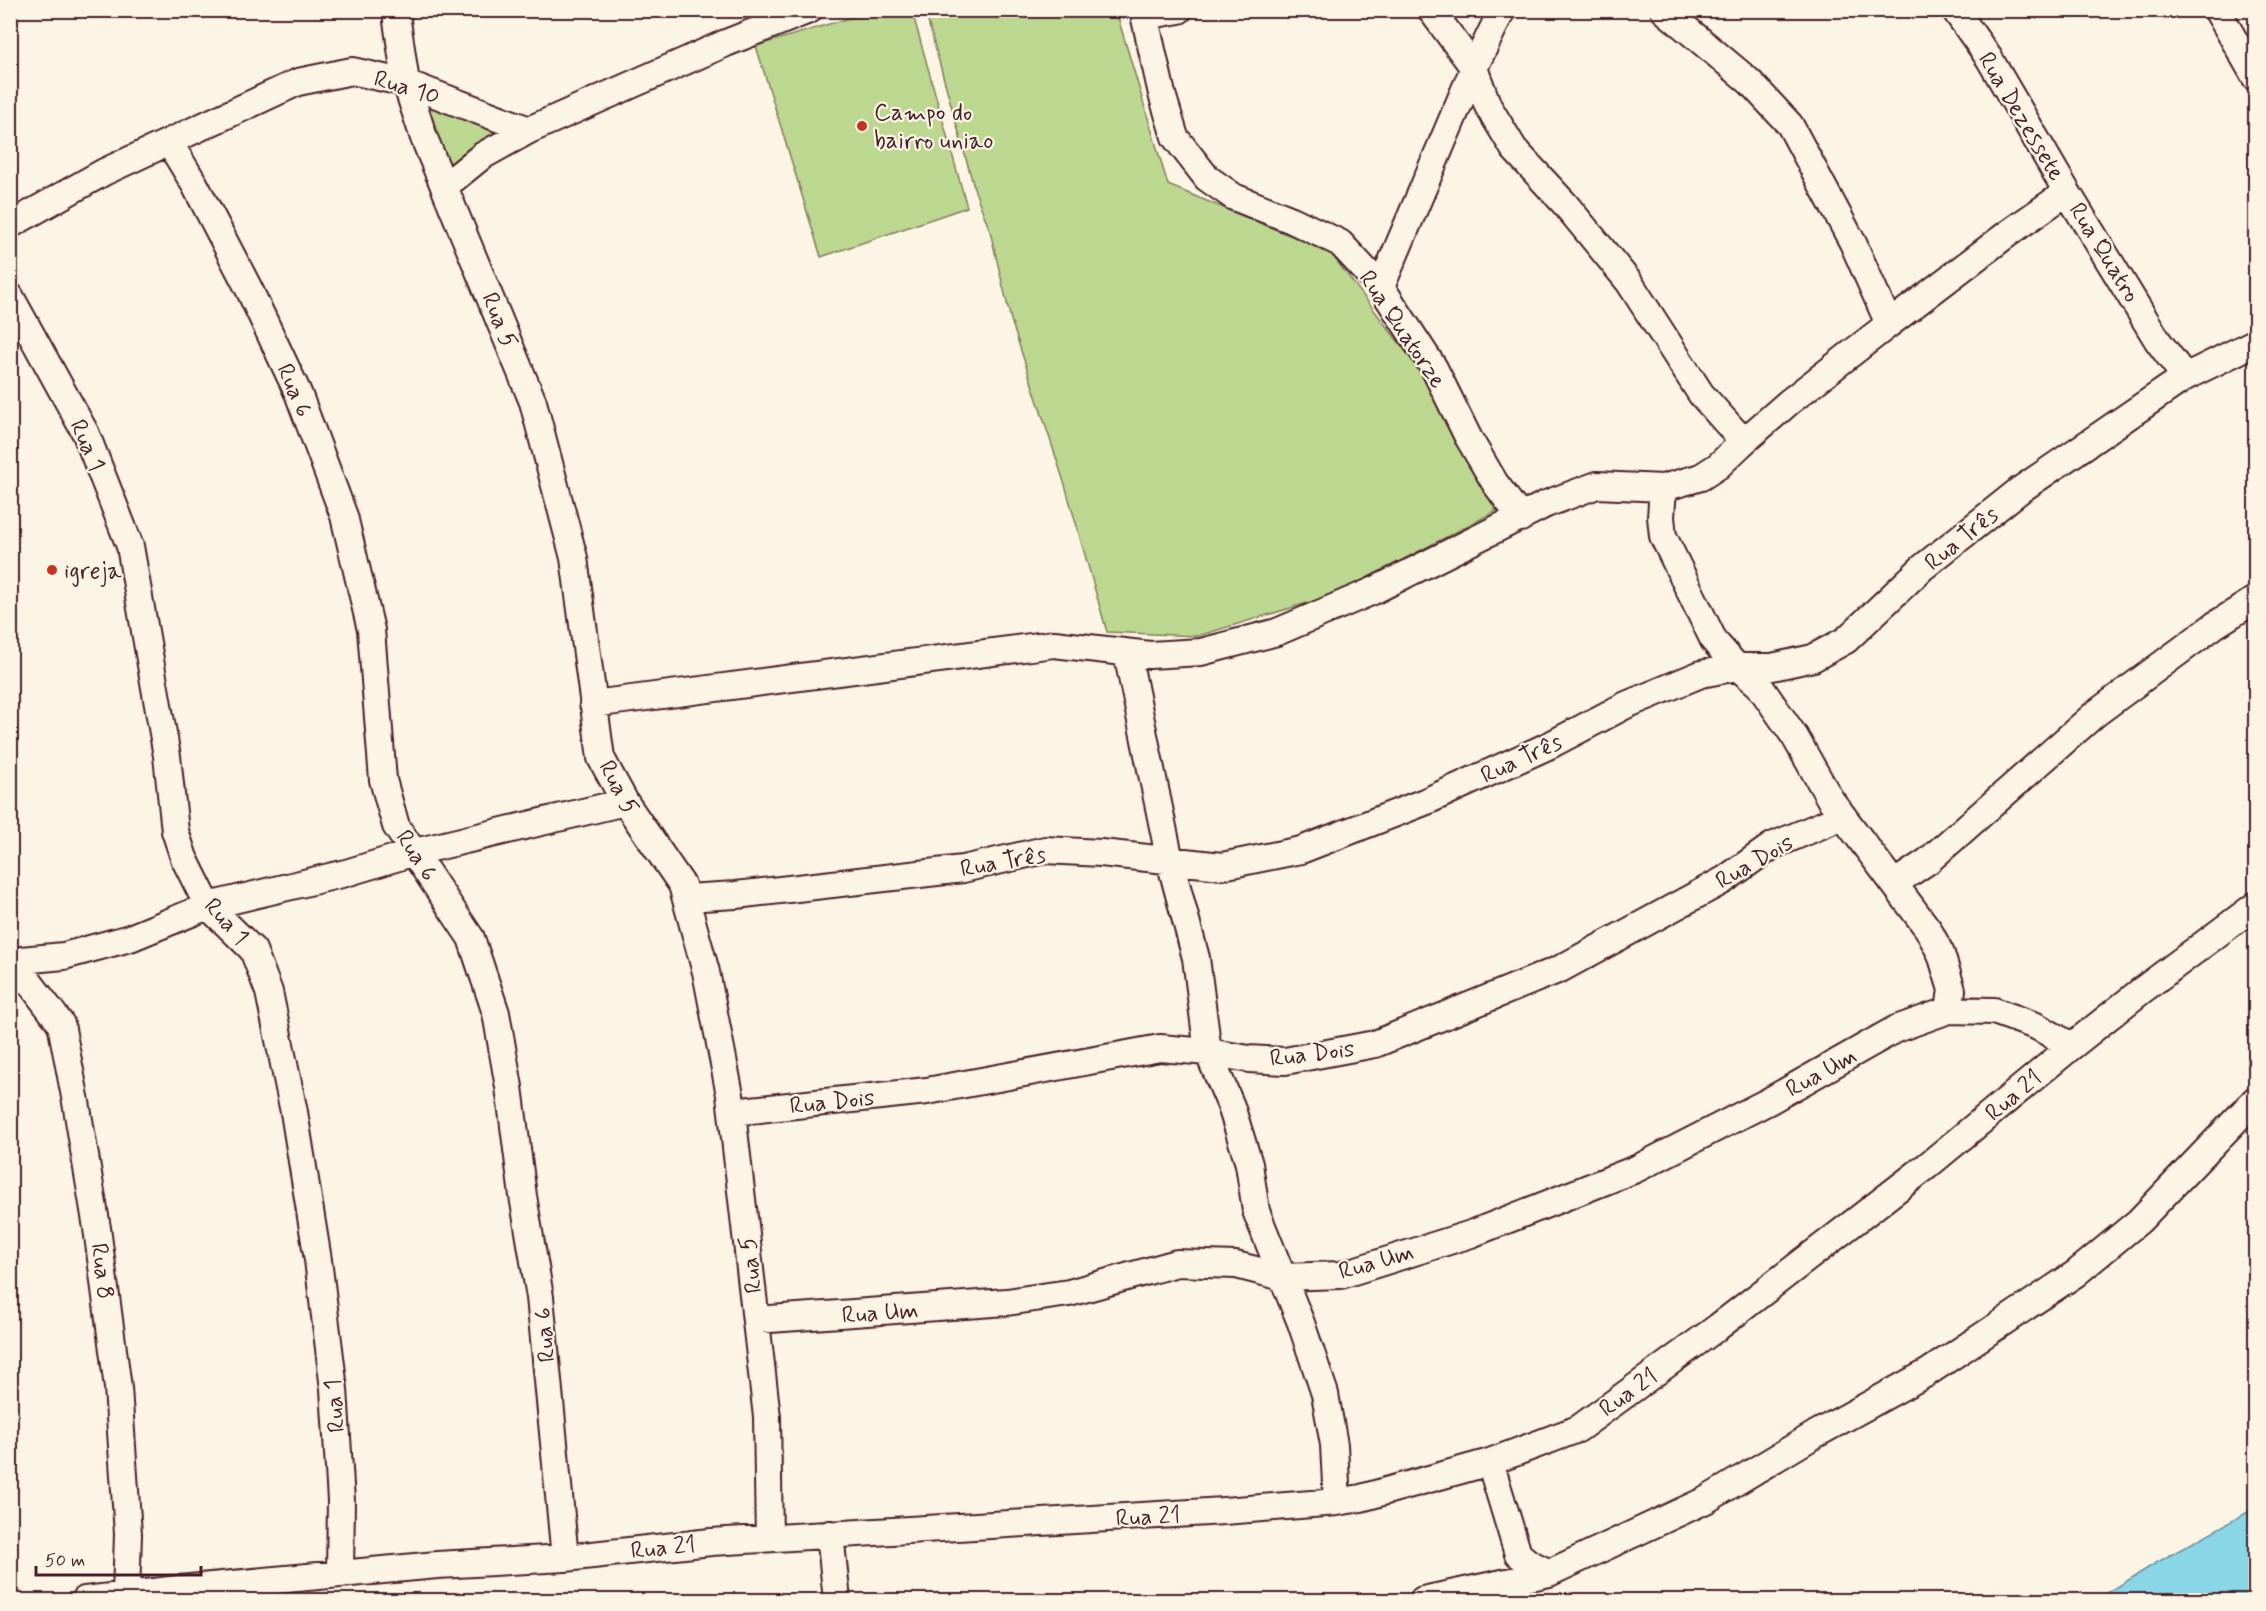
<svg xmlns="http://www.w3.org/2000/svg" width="2266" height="1611" font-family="Mynerve,sans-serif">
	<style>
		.green { fill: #bcd78f; stroke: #837b5d; stroke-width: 1.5 }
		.water { fill: #88d6e6; stroke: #6f8d9b; stroke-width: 1.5 }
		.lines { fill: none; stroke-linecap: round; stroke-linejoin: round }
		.minor-casing { stroke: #4a1f2b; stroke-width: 30 }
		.minor { stroke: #fcf5e5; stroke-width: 26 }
		.poi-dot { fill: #c8321e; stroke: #fcf5e5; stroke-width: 2 }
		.labels { text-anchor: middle; stroke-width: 4.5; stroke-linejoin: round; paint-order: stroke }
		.street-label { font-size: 24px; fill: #4a1f2b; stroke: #fcf5e5 }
		.poi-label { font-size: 24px; fill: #4a1f2b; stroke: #fcf5e5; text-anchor: start }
	</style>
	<rect width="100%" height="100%" fill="#fcf5e5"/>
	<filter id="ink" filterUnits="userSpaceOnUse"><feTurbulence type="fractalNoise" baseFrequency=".0167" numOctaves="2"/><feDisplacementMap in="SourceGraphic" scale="12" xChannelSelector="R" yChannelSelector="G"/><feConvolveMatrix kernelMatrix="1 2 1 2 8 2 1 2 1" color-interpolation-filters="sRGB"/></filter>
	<g filter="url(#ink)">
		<path class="green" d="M876,10L912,11L967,207L821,257L756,46Z
			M925,11H1116L1168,185L1330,252L1419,369L1496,511L1337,594L1198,636L1107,632L1065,485L1011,320L990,231L975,191Z
			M416,92L516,129L447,179Z"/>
		<path class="water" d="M2255,1508V1600H2096L2156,1563Z"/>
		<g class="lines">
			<g class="minor-casing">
				<path id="minor" d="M398,10L397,21L406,83L424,138L533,402L574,558L601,758L625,802L682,885L706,972L730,1095L767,1417L769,1538
					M1143,10L1162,94L1175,137L1207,178L1234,197L1292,220L1340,243L1381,287L1434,368L1468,437L1495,483L1521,518
					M1431,10L1474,68L1488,106L1514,149L1565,204L1629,282L1701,394L1734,431L1741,444L1789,402L1889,324L1853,243L1790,125L1750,82L1664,10
					M1955,10L1989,58L2067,192
					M2217,10L2256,78
					M1145,16L1179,10
					M169,142L195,185L248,287L298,393L344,516L371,630L383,780L396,826L471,938L496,1013L509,1087L523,1196L540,1297L565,1558
					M445,186L482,156L529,130
					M10,225L104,172L298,82L352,71L406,83L529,130L726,43L809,10
					M1381,287L1474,68L1502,10
					M10,296L86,434L130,546L167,756L175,831L184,858L208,906L253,950L269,992L294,1112L318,1260L334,1389L341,1501L340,1574
					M1889,324L2006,235L2067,192L2158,341L2185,377
					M1663,488L1701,477L1718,466L1741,444
					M1127,653L1170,861L1196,958L1208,1052L1231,1106L1249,1164L1256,1211L1301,1323L1325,1394L1334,1445L1337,1502
					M593,704L1054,644L1150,655L1201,652L1277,632L1373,591L1546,504L1597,485L1663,488L1661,517L1663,536L1714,641L1737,667L1759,685L1795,737L1830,799L1928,929L1941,954L1952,990L1949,1010L1994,1011L2036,1026L2072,1046L2141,991L2256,905
					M1895,883L1928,861L2095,714L2215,625L2256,599
					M686,898L736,895L963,869L1045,850L1101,853L1222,866L1301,850L1427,801L1550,745L1626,705L1701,674L1737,667H1772L1813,658L1846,640L1922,568L2020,490L2185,377L2256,342
					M10,961L64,956L130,938L208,906L346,873L415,852L625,802
					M10,969L30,983L61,1024L76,1102L97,1228L118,1388L128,1534L126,1595
					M732,1112L927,1091L1160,1048L1208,1052L1249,1059L1285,1061L1375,1044L1560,969L1724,880L1772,846L1843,816
					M756,1320L1007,1302L1069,1293L1177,1263L1236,1265L1283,1277L1341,1275L1471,1234L1636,1169L1769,1101L1896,1029L1949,1010
					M1490,1462L1518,1554L1529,1563L1549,1573
					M830,1534L837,1600
					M85,1600L179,1589L437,1565L565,1558L711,1542L1224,1511L1337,1502L1361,1498L1490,1462L1578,1429L1718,1327L1927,1166L2072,1046
					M1423,1600L1549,1573L1706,1500L1816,1434L1927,1373L2075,1274L2139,1221L2256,1099"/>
			</g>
			<use href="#minor" class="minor"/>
		</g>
	</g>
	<g class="poi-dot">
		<circle cx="862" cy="126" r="6"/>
		<circle cx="52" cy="570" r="6"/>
	</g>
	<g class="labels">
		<g class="street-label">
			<text transform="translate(407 87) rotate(17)" y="8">Rua 10</text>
			<text transform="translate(2022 116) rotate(59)" y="8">Rua Dezessete</text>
			<text transform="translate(2105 252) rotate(58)" y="8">Rua Quatro</text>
			<text transform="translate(500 320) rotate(68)" y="8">Rua 5</text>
			<text transform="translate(1403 329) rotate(56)" y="8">Rua Quatorze</text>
			<text transform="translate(295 390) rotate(67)" y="8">Rua 6</text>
			<text transform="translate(88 445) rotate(66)" y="8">Rua 1</text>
			<text transform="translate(1961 538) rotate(-39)" y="8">Rua Três</text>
			<text transform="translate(1521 758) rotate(-25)" y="8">Rua Três</text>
			<text transform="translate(619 787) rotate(62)" y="8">Rua 5</text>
			<text transform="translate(417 855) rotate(57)" y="8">Rua 6</text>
			<text transform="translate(1003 861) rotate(-10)" y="8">Rua Três</text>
			<text transform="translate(1754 861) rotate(-30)" y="8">Rua Dois</text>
			<text transform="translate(227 921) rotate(48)" y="8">Rua 1</text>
			<text transform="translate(1312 1053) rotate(-7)" y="8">Rua Dois</text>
			<text transform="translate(1821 1072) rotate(-29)" y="8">Rua Um</text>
			<text transform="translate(2013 1095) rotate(-40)" y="8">Rua 21</text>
			<text transform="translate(832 1101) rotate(-6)" y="8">Rua Dois</text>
			<text transform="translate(1376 1261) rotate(-16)" y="8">Rua Um</text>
			<text transform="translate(750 1265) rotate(-97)" y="8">Rua 5</text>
			<text transform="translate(103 1271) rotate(83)" y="8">Rua 8</text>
			<text transform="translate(880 1312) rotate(-4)" y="8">Rua Um</text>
			<text transform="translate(544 1335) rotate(-95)" y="8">Rua 6</text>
			<text transform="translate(1628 1392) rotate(-36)" y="8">Rua 21</text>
			<text transform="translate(334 1406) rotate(-95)" y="8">Rua 1</text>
			<text transform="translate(1148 1516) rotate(-3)" y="8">Rua 21</text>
			<text transform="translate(663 1547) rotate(-6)" y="8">Rua 21</text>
		</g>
		<g class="poi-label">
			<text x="874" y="120">Campo do<tspan x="874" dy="28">bairro uniao</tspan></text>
			<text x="64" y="578">igreja</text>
		</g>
	</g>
	<rect width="2266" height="1611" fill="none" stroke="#fcf5e5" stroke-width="36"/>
	<rect x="18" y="18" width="2230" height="1575" fill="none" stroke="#4a1f2b" stroke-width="2" filter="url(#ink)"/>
	<path d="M36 1566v9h165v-9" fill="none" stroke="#4a1f2b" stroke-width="3"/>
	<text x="45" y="1566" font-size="18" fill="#4a1f2b" stroke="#fcf5e5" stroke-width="4.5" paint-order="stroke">50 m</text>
</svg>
